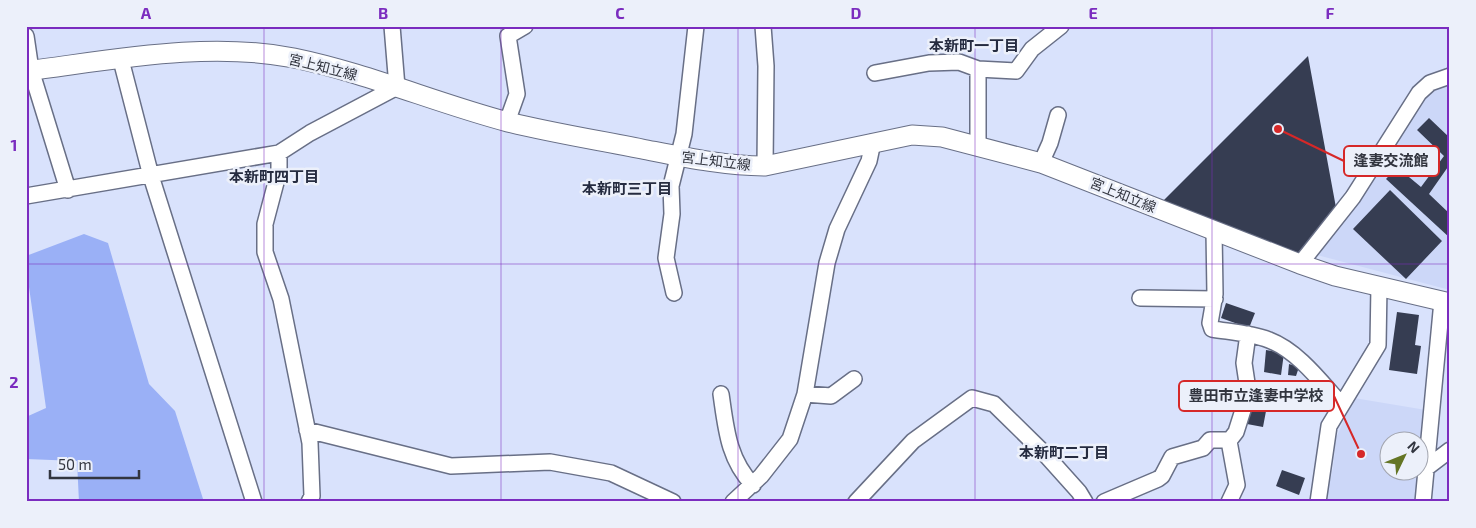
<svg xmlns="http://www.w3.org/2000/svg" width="1476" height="528" font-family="'Exo 2','Noto Sans JP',sans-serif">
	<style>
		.built { fill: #ccd7f8; fill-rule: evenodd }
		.forest { fill: #9ab0f6 }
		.building { fill: #363d52 }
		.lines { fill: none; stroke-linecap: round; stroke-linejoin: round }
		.minor-casing { stroke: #686f86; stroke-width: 18 }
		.major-casing { stroke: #686f86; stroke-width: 21 }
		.minor { stroke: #fff; stroke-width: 15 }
		.major { stroke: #fff; stroke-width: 19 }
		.grid { fill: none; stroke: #7b2cbf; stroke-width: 1; stroke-opacity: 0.55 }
		.labels { text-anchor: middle; stroke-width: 5; stroke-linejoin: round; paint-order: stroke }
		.street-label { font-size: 14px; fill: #32353f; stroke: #ecf0fa }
		.neighbourhood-label { font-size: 15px; font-weight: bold; fill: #262c40; stroke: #ecf0fa }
		.leader { fill: none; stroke: #d62828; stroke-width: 2 }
		.callout-dot { fill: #d62828; stroke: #ecf0fa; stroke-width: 2 }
		.callout { fill: #ecf0fa; stroke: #d62828; stroke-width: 2 }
		.callout-label { font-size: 15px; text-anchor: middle; font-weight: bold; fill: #32353f }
		.neatline { fill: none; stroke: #7b2cbf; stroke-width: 2 }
		.grid-label { font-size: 16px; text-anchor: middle; font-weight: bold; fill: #7b2cbf }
	</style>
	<rect width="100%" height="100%" fill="#d9e2fc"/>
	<path class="built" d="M1450,81V290L1317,255L1422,96L1429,88Z
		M1354,398L1426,410L1418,502H1325L1333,468L1336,438ZM1388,440H1418V470H1388Z"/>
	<path class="forest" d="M84,234L108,243L149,384L175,411L204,502H79L77,461L26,459V417L46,408L29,287L26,280V256Z"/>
	<path class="building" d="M1308,56L1337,213L1299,253L1162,202Z
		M1429,118L1450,138V164L1429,194L1450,214V238L1386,179L1397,167L1421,187L1444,156L1417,130Z
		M1390,190L1442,241L1406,279L1353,229Z
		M1226,303L1255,313L1249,328L1221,318Z
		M1397,312L1419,315L1415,345L1421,346L1417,374L1389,370Z
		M1266,350L1284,353L1281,375L1264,372Z
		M1289,364L1299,367L1296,376L1288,375Z
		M1254,387L1270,390L1263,427L1247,424Z
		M1282,470L1305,478L1299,495L1276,486Z"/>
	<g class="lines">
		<g class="minor-casing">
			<path id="minor" d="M763,26L766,66L765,166
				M26,36L31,70L68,190
				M121,60L151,176L254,502
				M978,69L1016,71L1032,49L1061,26
				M875,73L929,63L959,62L978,69V147
				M507,122L517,94L508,36L525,26
				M279,153V171L265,224V252L281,299L310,443L312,496L309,502
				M1041,163L1050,143L1058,115
				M26,196L279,153L310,133L397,87L392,26
				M1214,231L1215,294L1210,323L1212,329C1231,332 1251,333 1269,340C1298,351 1321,382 1341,404
				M1300,264L1353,197L1419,93L1430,83L1450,76
				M674,293L666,258L672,214L671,186L684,134L696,26
				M1140,298L1215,299
				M721,394C726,428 728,459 753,485
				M805,394L831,396L854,379
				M307,430L451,466L550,462L611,473L673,502
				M1229,441L1236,432L1243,410L1247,383L1244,363L1248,334
				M1425,469L1450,450
				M733,502L761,476L790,439L805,394L827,263L837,229L869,161L873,142
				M856,502L913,441L972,398L994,404L1044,453L1079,492L1085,502
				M1104,502L1158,479L1162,476L1172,457L1203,448L1210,440H1227L1229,441L1237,485L1229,502
				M1318,502L1329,426L1378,345L1379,286
				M1423,502L1442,301"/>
		</g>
		<g class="major-casing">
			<path id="major" d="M26,71C113,60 207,41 294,58C367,73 436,103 508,122C552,133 597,140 642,149C683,157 724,166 765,166L912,135L942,137L1041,163L1300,264L1335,276L1450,303"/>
		</g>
		<use href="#minor" class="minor"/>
		<use href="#major" class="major"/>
	</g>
	<path class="grid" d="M264,26V502M501,26V502M738,26V502M975,26V502M1212,26V502M26,264H1450"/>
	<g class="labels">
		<g class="street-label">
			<text transform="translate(323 67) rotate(14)" y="5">宮上知立線</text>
			<text transform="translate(716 161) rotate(7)" y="5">宮上知立線</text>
			<text transform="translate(1123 195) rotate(22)" y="5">宮上知立線</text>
		</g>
		<g class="neighbourhood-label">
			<text x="974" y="51">本新町一丁目</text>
			<text x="274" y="182">本新町四丁目</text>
			<text x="627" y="194">本新町三丁目</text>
			<text x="1064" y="458">本新町二丁目</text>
		</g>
	</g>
	<path class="leader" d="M1278 129L1344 161M1361 454L1334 396"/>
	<g class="callout-dot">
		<circle cx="1278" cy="129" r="5"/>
		<circle cx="1361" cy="454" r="5"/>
	</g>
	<g class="callout">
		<rect x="1344" y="146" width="95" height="30" rx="5"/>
		<rect x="1179" y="381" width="155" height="30" rx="5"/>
	</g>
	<g class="callout-label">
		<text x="1391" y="166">逢妻交流館</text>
		<text x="1256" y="401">豊田市立逢妻中学校</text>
	</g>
	<rect width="1476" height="528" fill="none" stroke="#ecf0fa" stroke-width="55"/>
	<g transform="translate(1404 456) rotate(47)"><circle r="24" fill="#ecf0fa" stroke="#a2a5af"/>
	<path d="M0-4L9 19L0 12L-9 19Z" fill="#647524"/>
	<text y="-8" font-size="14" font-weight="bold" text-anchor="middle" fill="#32353f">N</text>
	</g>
	<path d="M50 470v8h89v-8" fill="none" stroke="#32353f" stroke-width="2.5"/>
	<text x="58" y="470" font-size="15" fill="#32353f" stroke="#ecf0fa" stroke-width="4" paint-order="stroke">50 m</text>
	<rect x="28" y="28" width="1420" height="472" class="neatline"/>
	<g class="grid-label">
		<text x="146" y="19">A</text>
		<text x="383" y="19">B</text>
		<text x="620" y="19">C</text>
		<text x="856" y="19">D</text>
		<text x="1093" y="19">E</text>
		<text x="1330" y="19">F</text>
		<text x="14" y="151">1</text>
		<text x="14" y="388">2</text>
	</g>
</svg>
